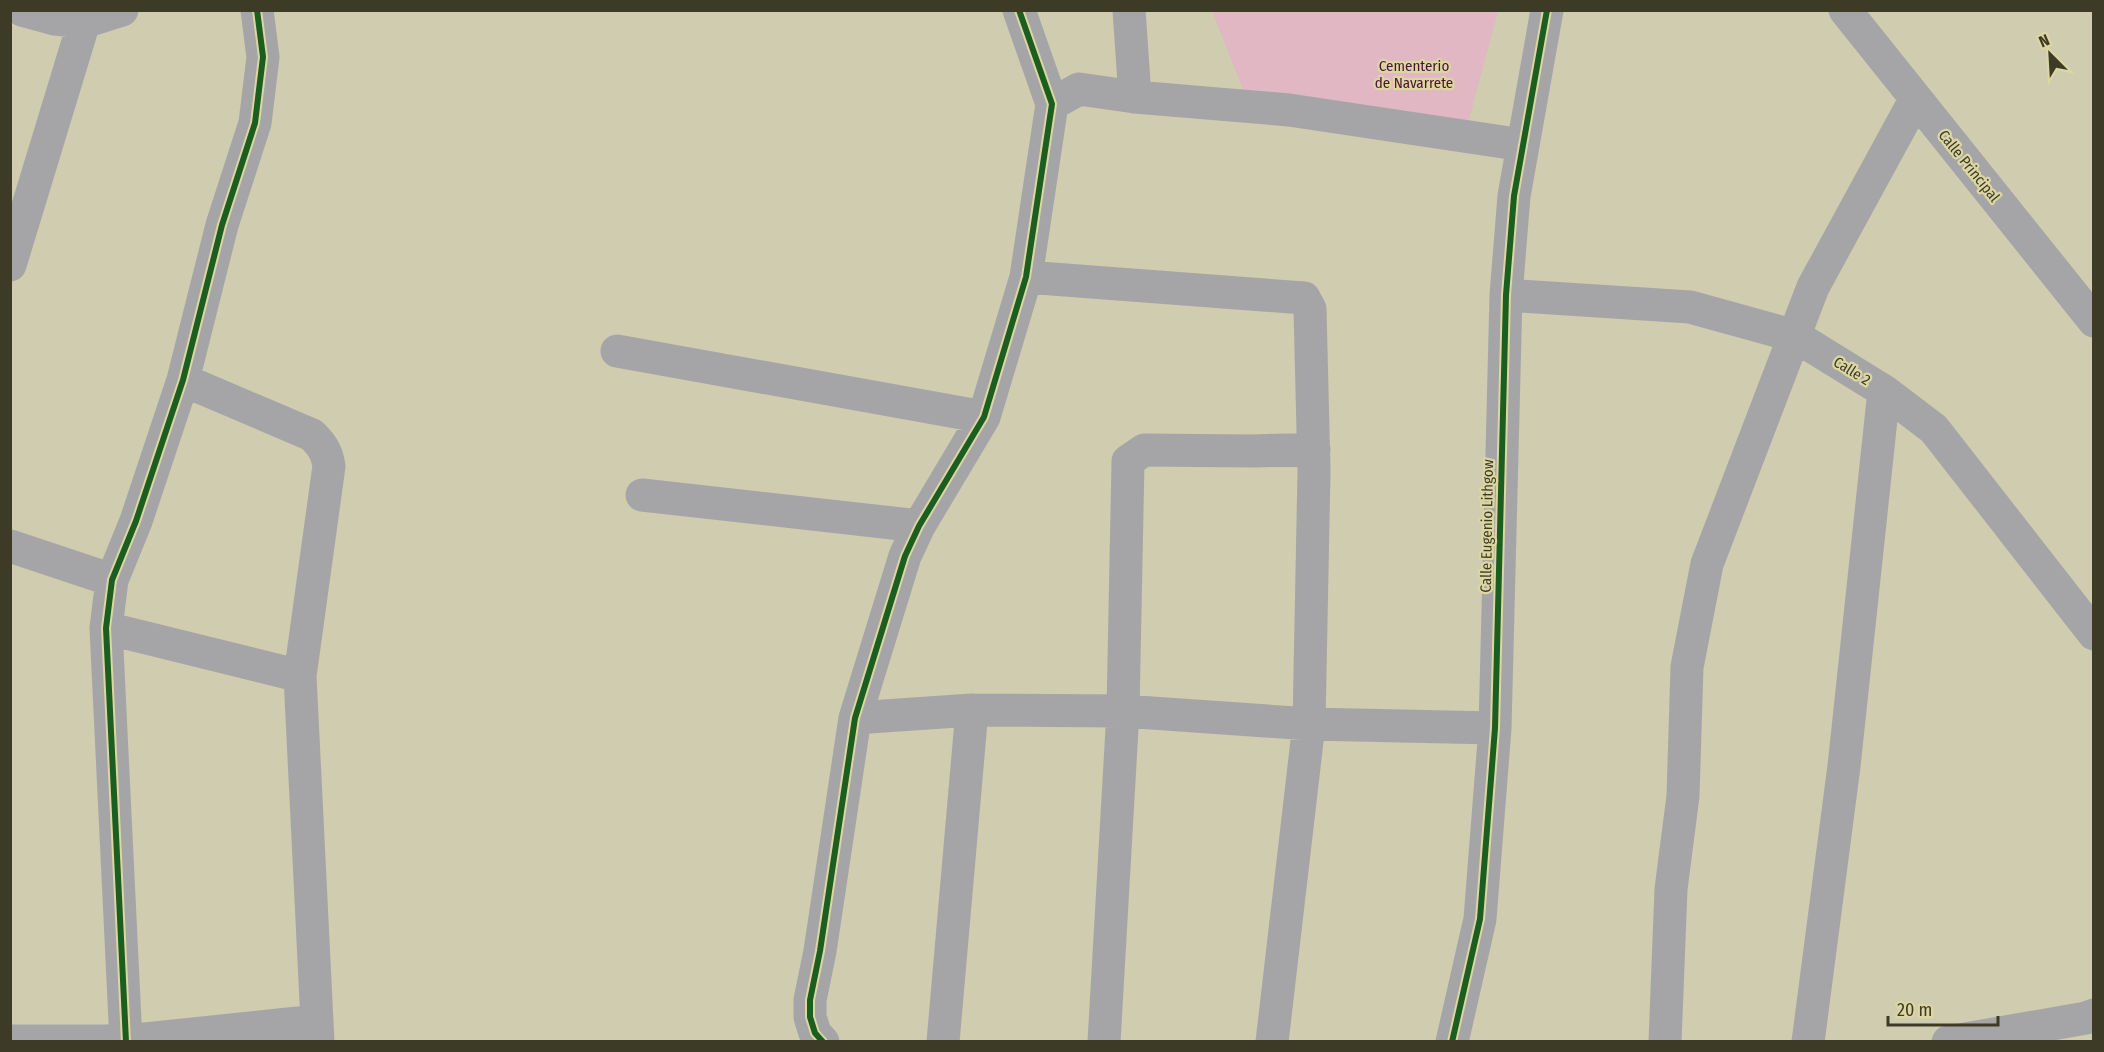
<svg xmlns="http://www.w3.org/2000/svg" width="2104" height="1052" font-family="'Fira Sans Condensed',sans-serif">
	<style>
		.green { fill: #e0b7c2 }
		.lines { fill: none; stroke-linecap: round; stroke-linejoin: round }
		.minor { stroke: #a5a5a7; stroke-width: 33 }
		.cycleway-casing { stroke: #dcd6a2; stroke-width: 10 }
		.cycleway { stroke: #1b5e20; stroke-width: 6 }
		.labels { text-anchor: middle; stroke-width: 4.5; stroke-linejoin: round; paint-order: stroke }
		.park-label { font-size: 15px; fill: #4b123a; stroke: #dcd6a2 }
		.street-label { font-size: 15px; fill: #3d3b26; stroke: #dcd6a2 }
	</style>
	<rect width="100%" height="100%" fill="#cfccaf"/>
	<path class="green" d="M1212,11H1498L1462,145L1256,122Z"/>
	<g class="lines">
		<path class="minor" d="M22,10L55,19L84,22L122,10
			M1129,10L1135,97
			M1845,10L2094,321
			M1052,104L1079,89L1135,97L1289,110L1523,145
			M10,265L84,22
			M1026,277L1304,298L1310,309L1314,471L1309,724L1272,1042
			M1506,295L1690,307L1795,336L1884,391L1934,429L2094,634
			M617,351L984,417
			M183,380L312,435C322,445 327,452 329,466L300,676
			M642,495L919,526
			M10,546L112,580
			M106,628L300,676L318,1042
			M855,718L972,710L1123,711L1309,724L1495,728
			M10,1041H126L316,1021
			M126,1042L106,628L112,580L136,521L183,380L222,225L255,123L263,57L257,10
			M823,1042L815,1033L810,1017V1000L820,951L855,718L905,556L919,526L984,417L1026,277L1052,104L1019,10
			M943,1042L972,710
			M1104,1042L1123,711L1128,461L1144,450L1253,451L1314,449
			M1452,1042L1480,919L1495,728L1506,295L1514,196L1547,10
			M1665,1042L1671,889L1683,796L1687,667L1707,564L1813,287L1915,100
			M1808,1042L1844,766L1884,391
			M1948,1042L2086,1018L2094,1015"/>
		<g class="cycleway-casing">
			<path id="cycleway" d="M126,1042L106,628L112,580L136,521L183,380L222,225L255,123L263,57L257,10
				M823,1042L815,1033L810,1017V1000L820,951L855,718L905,556L919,526L984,417L1026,277L1052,104L1019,10
				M1452,1042L1480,919L1495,728L1506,295L1514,196L1547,10"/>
		</g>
		<use href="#cycleway" class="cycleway"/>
	</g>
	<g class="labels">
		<g class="park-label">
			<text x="1414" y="71">Cementerio<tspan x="1414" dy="17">de Navarrete</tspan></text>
		</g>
		<g class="street-label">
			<text transform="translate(1969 166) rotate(51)" y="5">Calle Principal</text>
			<text transform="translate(1852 371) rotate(32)" y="5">Calle 2</text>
			<text transform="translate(1487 526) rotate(-89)" y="5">Calle Eugenio Lithgow</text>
		</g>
	</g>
	<rect width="2104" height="1052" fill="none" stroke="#3d3b26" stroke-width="24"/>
	<g transform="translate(2050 54) rotate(336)" stroke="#dcd6a2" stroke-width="4.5" paint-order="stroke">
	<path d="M0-4.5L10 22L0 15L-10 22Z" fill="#3d3b26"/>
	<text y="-9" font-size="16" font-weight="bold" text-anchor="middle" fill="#3d3b26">N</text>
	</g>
	<path d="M1888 1016v9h110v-9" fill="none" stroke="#3d3b26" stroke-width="3"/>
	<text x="1897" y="1016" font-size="18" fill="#3d3b26" stroke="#dcd6a2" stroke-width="4.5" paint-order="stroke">20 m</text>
</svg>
